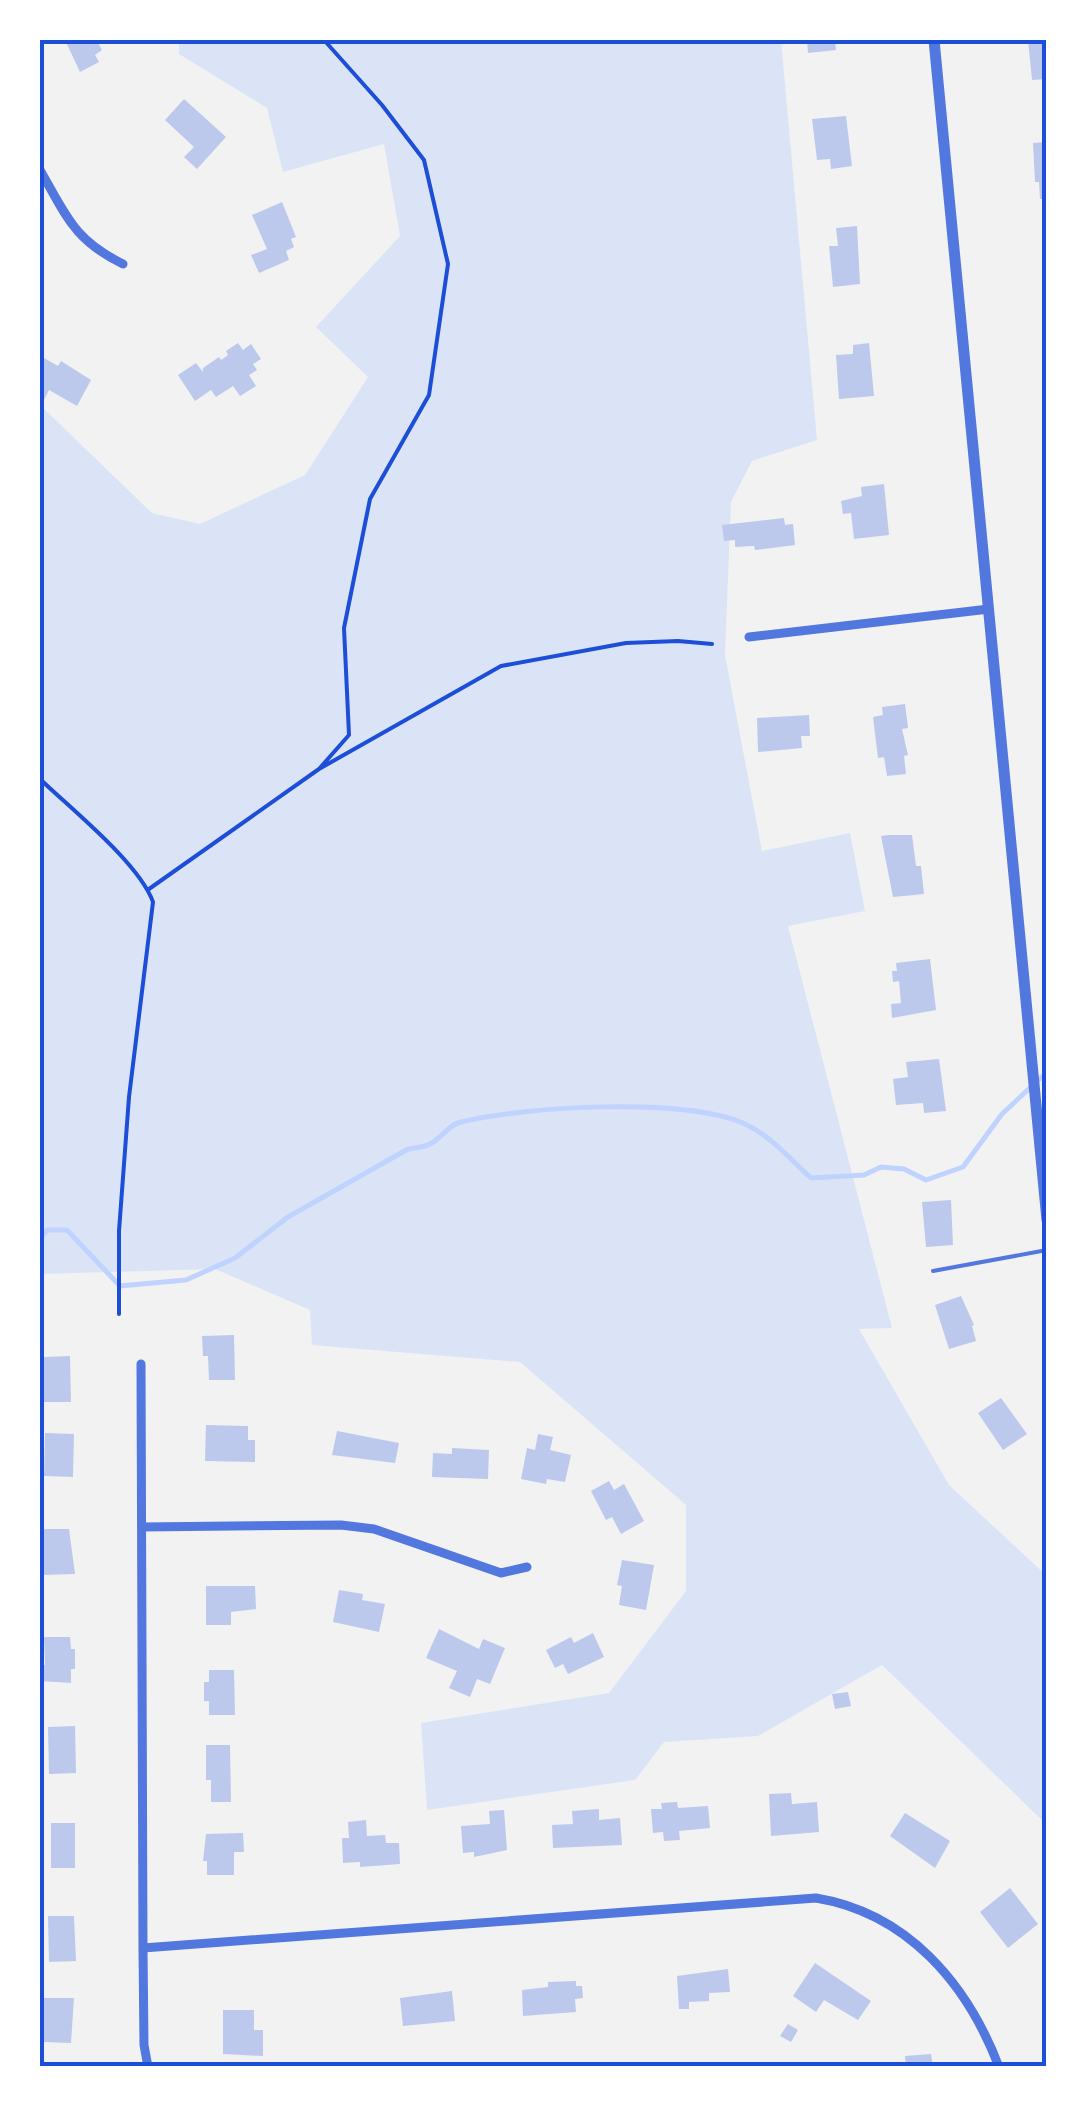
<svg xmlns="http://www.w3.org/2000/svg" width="1087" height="2107" font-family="'Source Serif 4',serif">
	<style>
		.green { fill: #dbe4f7 }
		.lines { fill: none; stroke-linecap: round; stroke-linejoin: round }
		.stream { stroke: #bfd3fe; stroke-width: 5 }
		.building { fill: #bdc9ec }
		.path { stroke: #1d4ed8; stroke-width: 4 }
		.service { stroke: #5277de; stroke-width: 4 }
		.minor { stroke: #5277de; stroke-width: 9 }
		.tertiary { stroke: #5277de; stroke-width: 11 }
		.neatline { fill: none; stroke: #1d4ed8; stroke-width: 4 }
	</style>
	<rect width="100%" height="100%" fill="#f2f2f2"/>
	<path class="green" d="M179,40H781L817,440L752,461L731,502L725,655L762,851L850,833L865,911L788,926L892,1328L859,1329L949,1485L1047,1576V1825L882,1665L758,1736L664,1742L635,1780L427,1810L421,1723L609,1693L686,1591V1505L520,1362L312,1345L310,1310L215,1269L40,1274V405L152,513L200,524L305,475L368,377L316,327L400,236L384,144L283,172L267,108L179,54Z"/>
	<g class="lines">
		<path class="stream" d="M40,1239L47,1230H67L120,1286L186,1280L235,1258L288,1217L408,1149C415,1148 424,1147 430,1144C442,1138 448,1125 461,1122C525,1106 687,1097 745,1124C771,1136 790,1159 811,1178L864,1175L881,1167L904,1169L926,1180L963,1167L1002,1114L1047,1072"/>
	</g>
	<path class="building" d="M65,40H103L98,43L102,50L95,55L99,62L80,72Z
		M807,40H835L836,50L808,53Z
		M1028,40H1047V79L1032,80Z
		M184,99L226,137L197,169L184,157L194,147L165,120Z
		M846,116L852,166L831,169L830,159L817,160L812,119Z
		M1047,142V199H1040L1039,182H1035L1033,143Z
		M282,202L296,237L291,239L294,247L286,251L289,260L259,273L251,255L267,249L252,215Z
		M857,226L860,284L833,287L829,246H838L836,228Z
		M238,343L243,350L251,344L261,359L253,364L257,370L249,375L256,386L240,396L233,386L216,397L211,390L195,401L178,375L196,363L203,372V368L219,357L221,360L228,355L226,351Z
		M869,343L874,396L839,399L836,355L853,354V345Z
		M44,358L58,366L61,361L91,380L77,406L49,390L40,408V364Z
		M884,484L889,535L854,539L851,513L843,514L841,501L862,496L861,487Z
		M784,518L785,525L793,524L795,545L755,550L754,546L735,547V540L724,541L722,525Z
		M905,704L908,728L902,729L908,755L904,756L906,774L887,776L884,757L878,758L873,717L883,715L882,707Z
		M809,715L810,736H801L802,748L758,752L757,718Z
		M889,835H912L916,866H921L924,894L893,897L881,836Z
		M930,959L936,1010L892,1018L891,1004L901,1003L899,981L893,982L892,971H897L896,963Z
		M939,1059L946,1111L924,1113L923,1103L896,1105L893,1079L908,1077L906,1062Z
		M951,1200L953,1245L926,1247L922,1202Z
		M961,1296L974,1325L972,1326L976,1341L949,1349L935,1305Z
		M234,1335L235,1380H209L208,1356H203L202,1336Z
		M70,1356L71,1402H44V1357Z
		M1001,1398L1027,1434L1003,1450L978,1413Z
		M206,1425L248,1426V1440H255V1462L205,1461Z
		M337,1431L399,1443L395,1463L332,1455Z
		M45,1433L74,1434L73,1477L44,1476Z
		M538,1434L553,1437L550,1450L571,1455L565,1482L547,1479L546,1484L521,1479L527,1448L535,1450Z
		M452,1448L489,1450L488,1479L432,1477L433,1453L452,1454Z
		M609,1481L614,1490L624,1484L644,1521L621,1534L612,1517L606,1520L591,1491Z
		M43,1529H69L75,1574L44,1575Z
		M622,1560L654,1565L646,1610L619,1605L622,1586L617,1585Z
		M206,1586H255L256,1609L231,1612V1625H206Z
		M339,1590L363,1594L362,1600L385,1604L379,1632L333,1622Z
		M439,1629L479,1649L483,1639L505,1648L490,1684L477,1679L470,1697L449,1688L457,1671L426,1658Z
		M593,1633L604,1657L568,1674L563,1664L555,1668L546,1650L571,1637L574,1643Z
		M44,1637H70L71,1649H75V1669H71V1683L40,1681V1666L45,1665Z
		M209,1670H234L235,1715H209V1701H204V1682H209Z
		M848,1692L851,1706L835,1709L832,1694Z
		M75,1726L76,1773L49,1774L48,1727Z
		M206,1745H230L231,1802H211V1780H206Z
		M791,1793L792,1804L817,1802L819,1832L771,1836L769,1794Z
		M677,1802L678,1808L708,1806L710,1828L679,1831L680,1840L664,1841L663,1832L653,1833L651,1809H662L661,1803Z
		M599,1809V1820L620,1818L622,1845L553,1848L552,1825L573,1824L572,1811Z
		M504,1810L507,1850L474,1857V1852L463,1853L461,1826L490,1824L489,1811Z
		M905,1813L950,1841L935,1868L890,1836Z
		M366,1820L367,1836L385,1835L386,1843H399L400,1864L360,1867V1862L343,1863L342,1838H349L348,1822Z
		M51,1823H75V1868H51Z
		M243,1833L244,1852H234V1875H207V1861H203L206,1834Z
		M1010,1888L1038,1924L1008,1948L980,1912Z
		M48,1916H74L76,1961L49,1962Z
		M815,1963L871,2001L858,2020L824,2000L816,2012L793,1996Z
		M728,1969L730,1992L709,1993V2001L689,2002V2009H679L677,1976Z
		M576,1981V1986H582L583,1998L575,1999L576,2012L523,2016L522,1990L548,1987V1982Z
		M452,1991L455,2021L403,2026L400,1998Z
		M44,1998H74L71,2043L43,2042Z
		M223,2010H254V2030H263V2056L223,2054Z
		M788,2024L798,2030L791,2042L780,2036Z
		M931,2054L933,2067H906L905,2056Z"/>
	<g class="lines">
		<path class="path" d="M324,40L382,105L424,160L448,264L429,395L370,499L344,628L349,735L319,769L501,666L626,643L678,641L712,644
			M40,779C71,809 139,863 153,902L129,1097L119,1231V1314
			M149,889L319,769"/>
		<path class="service" d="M933,1271L1047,1250"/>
		<path class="minor" d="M40,170C67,217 74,240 123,264
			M749,637L989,609
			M141,1364L143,1948L144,2045L148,2067
			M142,1527L341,1525L374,1529L501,1573L527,1567
			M143,1948L816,1898C907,1913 967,1983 999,2067"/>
		<path class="tertiary" d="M934,40L1047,1220"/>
	</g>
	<rect width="1087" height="2107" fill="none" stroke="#ffffff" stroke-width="85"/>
	<rect x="42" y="42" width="1002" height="2022" class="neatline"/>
</svg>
